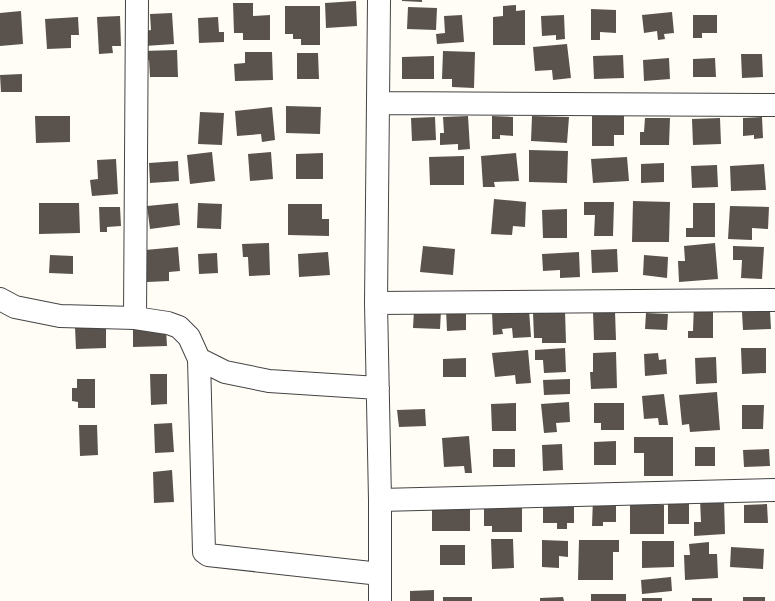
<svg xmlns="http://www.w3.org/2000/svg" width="775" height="601" font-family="'Playfair Display',serif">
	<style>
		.building { fill: #5a524d }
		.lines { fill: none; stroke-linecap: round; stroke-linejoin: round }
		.minor-casing { stroke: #444; stroke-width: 24 }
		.minor { stroke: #fff; stroke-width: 22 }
	</style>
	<rect width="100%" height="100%" fill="#fffdf5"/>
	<path class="building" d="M402,0H422V2L402,1Z
		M356,1L357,26L326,28L325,3Z
		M233,3H253V16L270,15V40H243V33H234Z
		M516,5V11L525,10V45H493V17L503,16V6Z
		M285,6H320V45H301V39H293V34H285Z
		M408,7L437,8L436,30L407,29Z
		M591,9L616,10V33L600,32V40H591Z
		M21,11L23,44L0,46V13Z
		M672,12L674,33L664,34L665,39L658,40L657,31L644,33L642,15Z
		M172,13L174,44L145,46L144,31L151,30L150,14Z
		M462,15L464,42L437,44L436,34L445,33L444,16Z
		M564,15L565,39L556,40V35L542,36L541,16Z
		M693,15H717V33H702V38H693Z
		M120,16L121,46H112L113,53L99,54L97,17Z
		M78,17L79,35H71V48L47,49L45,19Z
		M218,17L219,32H224V42L199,43L198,18Z
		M567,44L571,78L553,80L552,70L535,71L533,47Z
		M177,50L178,77H150L149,60H142V51Z
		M443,51L475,52L474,88L452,87V79H442Z
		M245,52H272L273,80L235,81L234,64L245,63Z
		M297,53H318L319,79H297Z
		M741,54H762L763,77L742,78Z
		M623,55L624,78L594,79L593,56Z
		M434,56V79H402V57Z
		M669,58L670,79L644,81L643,60Z
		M715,58L716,77H693V59Z
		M22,74V92H1L0,75Z
		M286,106L321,107L320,134L286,133Z
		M272,107L275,140L262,142L261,134L237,136L235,111Z
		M200,112L224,113L222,145L198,144Z
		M35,116H70V142L36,143Z
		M468,116L470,149L458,150V144L440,145V133H444L443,117Z
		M492,116L513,117V136L500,135V139H492Z
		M532,116L569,117L567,143L531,141Z
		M592,116H624V135H614V146H592Z
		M435,117L436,140L412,141L411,118Z
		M762,117L763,138L754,139V135L743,136V118Z
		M645,118H670L669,145H640V132H644Z
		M720,118L721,144L693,145L692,119Z
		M529,150L568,151L567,183L529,182Z
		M212,152L215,181L190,184L187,155Z
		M271,152L273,179L250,181L248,154Z
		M323,153V179H296V154Z
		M516,153L519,181L494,182L495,187H483L481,156Z
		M464,156V185H430L429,157Z
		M627,157L629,181L593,183L591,159Z
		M116,159L118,194L92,196L90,180L98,179L97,160Z
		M178,161L179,181L150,183L149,163Z
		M664,163V182L641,183V164Z
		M764,164L766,190L731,191L730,166Z
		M717,165L718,187L692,188L691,166Z
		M494,199L526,202L525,227L513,226L512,235L491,234Z
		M633,201L670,202L669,242H632Z
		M584,202H614L613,236H594L595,215H584Z
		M39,203H79L80,233L39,234Z
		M178,203L180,225L150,229L147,206Z
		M198,203L222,204L221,229L197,228Z
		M693,203H715V237H686V228H693Z
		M288,204H322V219H329V236L288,235Z
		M730,206L769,207L768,229L752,228V240L728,239Z
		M99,207H120L121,226L107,227V232H100Z
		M567,209V238H543L542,210Z
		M269,243L270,275L249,276L248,257H243L242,244Z
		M715,243L718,279L679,282L678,261H685L684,246Z
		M423,246L455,249L453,275L420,272Z
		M733,246L764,247L762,279L741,278L742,260H733Z
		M178,247L180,271L169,272V281L147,282L145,250Z
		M617,249L618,272L592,273L591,250Z
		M328,252L330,275L299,277L298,254Z
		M579,252L580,277L560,278V270L543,271L542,254Z
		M217,253L218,273L199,274L198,254Z
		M50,255L73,256V274L49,273Z
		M644,255L668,257L667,278L643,275Z
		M694,303H713V338H688V331H693Z
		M466,308V330L447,331L446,309Z
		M414,310L441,311L440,329L413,328Z
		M529,310L531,337L513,338L512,328L502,329L503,334L493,335L492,312Z
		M565,311L566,343H542V338H534L533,312Z
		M615,311L616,340H594L593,312Z
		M770,311L771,329L743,330L742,312Z
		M646,313L668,314L667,330L645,329Z
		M106,326V348L76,349L75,327Z
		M166,329L167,346L133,347V330Z
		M565,348L566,372L544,373L543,360H535V350Z
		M741,348H766V373L742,374Z
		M528,350L531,383L516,384L515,375L495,377L492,353Z
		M616,352L617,388L591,389L590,372H593V353Z
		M658,353L659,360L666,359L667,374L645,376L644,354Z
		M716,357L717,383L696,384L695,358Z
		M466,358V377H443V359Z
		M150,374H167V404L151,405Z
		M77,379H95V408H78V402L72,401V388H77Z
		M570,379V394L544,395L543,380Z
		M717,392L720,430L690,432L689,424L682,425L679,395Z
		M664,394L668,425H659L658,418L644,419L642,396Z
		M569,402L570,422L556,423L557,432L544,433L541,404Z
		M516,403V431H492L491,404Z
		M594,403H624V430H601V423H594Z
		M742,405H764L763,429H742Z
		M425,409L426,426L399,427L397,410Z
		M172,423L174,452L155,453L154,424Z
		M79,425H97L98,455L80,456Z
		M469,436L472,473H465L464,466L444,467L442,438Z
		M634,437H673V476H644V453H634Z
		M616,441V465H594V442Z
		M562,444L563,470L543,471L542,445Z
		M695,447H715V466H695Z
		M493,449H515V467H493Z
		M769,449L770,466L744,467L743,450Z
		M172,470L174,502L154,503L153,472Z
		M593,498L616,499V522H603V526H592Z
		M668,498H689V524H668Z
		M724,498L725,534L694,536V522H701L700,499Z
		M522,501V532H492V526H484V505Z
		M543,502H574V523H567V529H557V523H543Z
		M432,503H470V531H432Z
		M767,504L768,523H744V505Z
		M630,505H664V534H630Z
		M491,539H513L514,568L492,569Z
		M542,540L568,541V557L559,556V568L542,567Z
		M579,540H619V552H613V580H578Z
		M642,541H674V567L642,568Z
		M709,542V554H717L718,578L685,580L684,555H690L689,544Z
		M440,545H465V565H440Z
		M731,547L764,549L763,569L730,567Z
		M671,577L672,591L642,594L641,580Z
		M434,590V601H410V591Z
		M591,594H626V601H591Z
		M443,597H472V601H443Z
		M563,597L564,601H540V598Z
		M743,597H765V601H743Z
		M642,598H662V601H642Z
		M692,598H712V601H692Z"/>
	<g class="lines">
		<g class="minor-casing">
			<path id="minor" d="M379,0L376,303L380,500V601
				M379,103L775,105
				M0,299L15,307L60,316L135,318L168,323L179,327L189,337L199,359L225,372L269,381L378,388
				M376,303L775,300
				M135,318L137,0
				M199,359L204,552L208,555L380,574
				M380,500L775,490"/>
		</g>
		<use href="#minor" class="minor"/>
	</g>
</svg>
